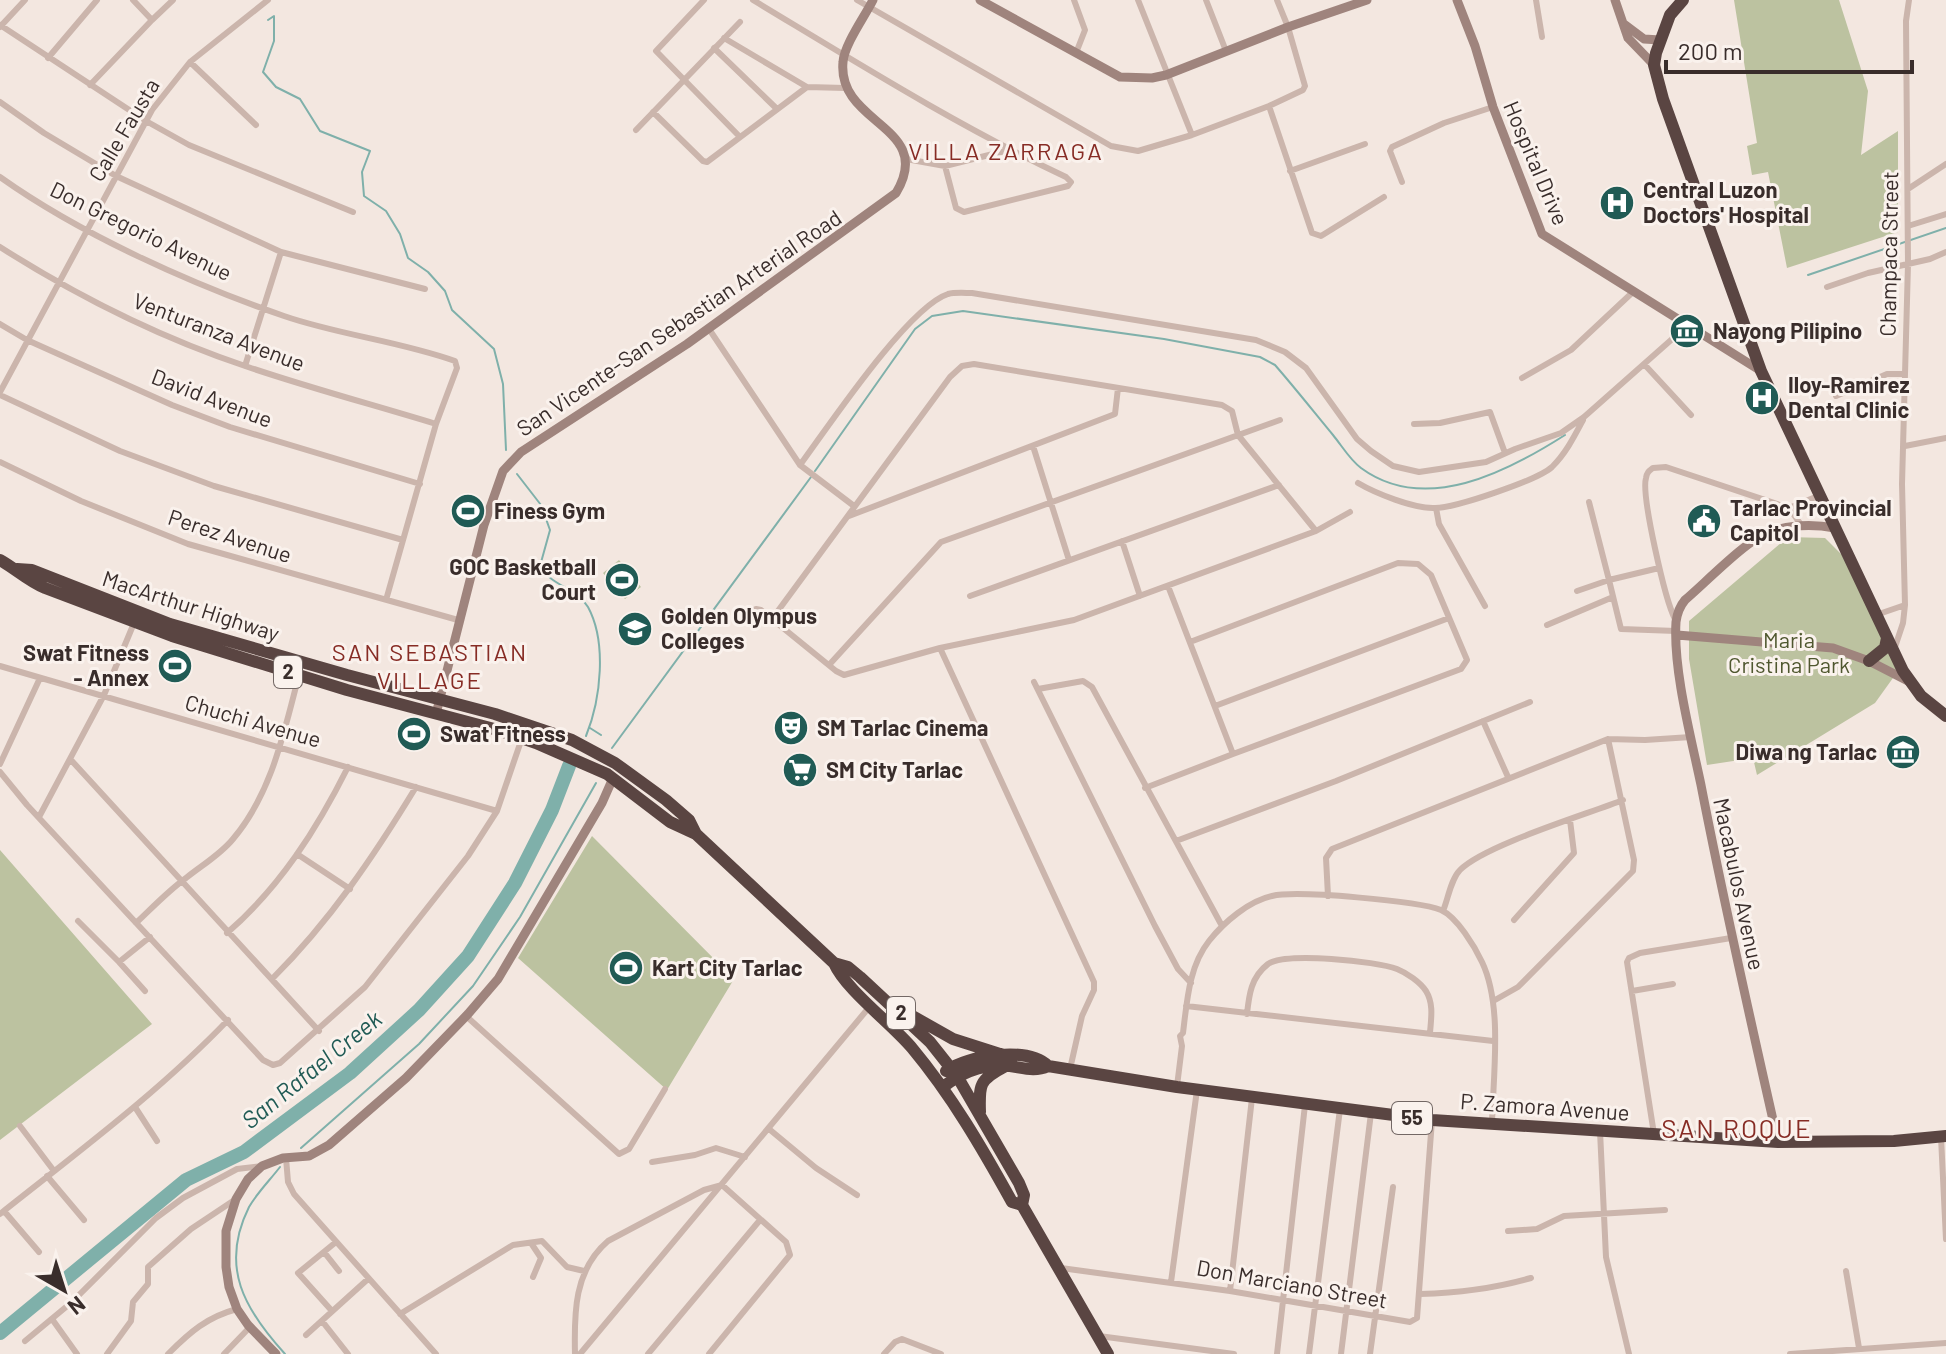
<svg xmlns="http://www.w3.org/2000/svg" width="1946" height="1354" font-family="Barlow,sans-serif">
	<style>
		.green { fill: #bcc2a0 }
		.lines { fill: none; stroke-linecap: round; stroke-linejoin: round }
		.stream { stroke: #7fb0aa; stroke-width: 2 }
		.river { stroke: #7fb0aa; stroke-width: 14 }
		.street { stroke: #cbb5ac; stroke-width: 6 }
		.secondary { stroke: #9f847d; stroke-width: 9 }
		.highway { stroke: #5a4542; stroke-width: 12 }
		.labels { text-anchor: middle; stroke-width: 6; stroke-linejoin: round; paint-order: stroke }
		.shield { fill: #faf2ed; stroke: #736865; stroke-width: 2 }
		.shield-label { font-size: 20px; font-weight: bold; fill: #392d2b }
		.street-label { font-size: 22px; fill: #392d2b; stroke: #faf2ed }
		.poi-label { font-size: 22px; font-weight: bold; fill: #392d2b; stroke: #faf2ed; text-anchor: start }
		.park-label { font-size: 22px; fill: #4f572f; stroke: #faf2ed }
		.neighbourhood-label { font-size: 24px; letter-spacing: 2px; fill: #872c25; stroke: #faf2ed }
		.water-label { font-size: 24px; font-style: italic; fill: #205b55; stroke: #faf2ed }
		.quarter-label { font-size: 26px; letter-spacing: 2px; fill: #872c25; stroke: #faf2ed }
	</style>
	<rect width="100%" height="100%" fill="#f3e7e0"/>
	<path class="green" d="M1734,0H1839L1868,91L1861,155L1898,131V232L1787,268L1768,172L1752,175L1747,146L1757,143Z
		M1788,537L1825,538L1842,555L1898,671L1875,703L1757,775L1753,758L1707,765L1689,659V621Z
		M619,560L641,587L625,599L603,573Z
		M592,836L734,979L667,1090L518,958Z
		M0,850L152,1024L0,1140Z"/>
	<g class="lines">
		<path class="stream" d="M268,20L274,16V41L263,72L276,87L300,99L320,131L370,151L362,172L364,196L386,211L400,234L408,258L428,272L445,291L452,310L494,349L503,384L506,450
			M1808,275L1946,228
			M815,471L915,329L932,316L963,311L1164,339L1260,357L1275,365C1295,388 1314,412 1333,435C1342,446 1350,460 1361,468C1425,515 1507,472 1565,435
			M517,474L541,505L550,530L540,566C544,571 548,577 553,580C565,589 579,592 588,607C607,642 601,699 586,736
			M590,728L601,735
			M612,748L811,477
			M301,1148L419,1044L473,986L520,917L596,783
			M280,1167C270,1180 257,1193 249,1207C219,1267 245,1310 285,1354"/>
		<path class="river" d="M0,1333L186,1180L244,1152L350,1073L419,1010L468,956L515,883L552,810L569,766"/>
		<path class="street" d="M133,0L152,20L173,0
			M704,0L656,51L740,137
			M753,0C856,62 958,126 1066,177L1071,182L1068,186L964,212L956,208L945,166
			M857,0L1111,146L1138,151L1192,135L1269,106L1303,90L1305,86L1288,27L1277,0
			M1074,0L1085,30L1076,53
			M1138,0L1192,135
			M1206,0L1226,51
			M1536,0L1542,37
			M0,25L146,121L189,145L353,212
			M0,27L25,0
			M724,38L807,87
			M714,48L777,109
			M48,58L97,0
			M190,62L256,125
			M90,85L152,20
			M0,102L44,133L116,176L281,252L425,289
			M1269,106L1312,233L1321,236L1384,197
			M653,112L703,161L707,162L807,87L845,88
			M636,130L740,22
			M906,159L945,166L1009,150
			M1290,171L1365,144
			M0,177C80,234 191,284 284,316C339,335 399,341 455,361L457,368L436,424L386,600
			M1402,182L1390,151L1392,147L1444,123L1493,107
			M1908,189L1946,164
			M1908,226L1946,214
			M0,247C77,296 161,338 248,367C310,388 374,405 436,424
			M1827,287L1868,273L1930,259L1946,252
			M0,324L27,340L172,405L230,427L420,484
			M709,329L800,465L854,506
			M1644,364L1691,415
			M245,366L281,252
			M1522,378L1571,350L1634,291
			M0,392L152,110L190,62L268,0
			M0,395L120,451L214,486L403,540
			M1836,396L1887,374H1904
			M1414,424L1440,423L1490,412L1505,453
			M1033,446L1069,560
			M1905,446L1946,438
			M0,462L81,501L188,544L458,620
			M800,465C828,427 908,307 948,294C955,292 965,293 972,293L1256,340L1285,352L1306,368L1357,439L1371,451L1393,466L1419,472L1486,462L1515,449L1561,433L1584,417L1688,325
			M1358,483C1375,493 1414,509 1435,508C1455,508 1538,480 1552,467C1566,453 1574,437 1583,420
			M1589,502L1609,580L1659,568
			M1436,508L1439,524L1485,606
			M1789,508L1802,526
			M849,516L1115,414L1118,388
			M1316,531L1350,512
			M1122,541L1140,596
			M1577,591L1609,580L1621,629L1676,631
			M970,596L1279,485
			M751,611L756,609L761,610L836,671L844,675L940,648L1094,982V990L1082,1016L1070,1069
			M1876,615L1905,605
			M772,619L950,377L962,366L974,364L1222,405L1232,411L1238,435L1316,531L1074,620L940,648
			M1675,619C1665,600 1641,495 1646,478C1647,472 1649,471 1653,468L1666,467L1789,508L1818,496
			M1547,625L1613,597
			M1190,642L1398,563L1418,564L1431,575L1467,660L1461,669L1233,754
			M1894,650L1903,623L1905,605L1902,484L1908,264L1906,21L1909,0
			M829,665L941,542L1280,420
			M0,666L497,811
			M1034,682L1155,926L1178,969L1191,983
			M1038,689L1083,681L1092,687L1222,926
			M1215,706L1449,618
			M1483,721L1508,777
			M71,760L319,1031
			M0,764L40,678
			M0,772L27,805L263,1060L273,1065L280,1063L365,987L468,856L497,811L522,738
			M1145,788L1233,754L1168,586
			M39,817L104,695L134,623
			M1176,841L1336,781L1530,702
			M297,854L350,889
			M1328,896L1326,858L1332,849L1608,739L1645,740L1691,737
			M1443,911C1448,899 1451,879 1460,870C1485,845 1585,815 1623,800
			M1514,920L1574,853L1570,820
			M78,921L119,962
			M136,923C152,908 168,891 186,878C202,865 220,855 233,839C272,793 284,732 299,675
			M227,933C280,887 317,829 348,767
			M272,979C330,921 374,856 416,787
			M145,991L119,962L150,937
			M1632,991L1673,984
			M1495,1000L1518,987L1633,871L1634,860L1608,739
			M1186,1006L1493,1041
			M1247,1014C1249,995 1251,977 1268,964C1286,952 1376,961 1397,969C1407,973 1420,982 1426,991C1434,1004 1431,1019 1430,1033
			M466,1016L619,1154L629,1149L665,1089
			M1177,1086L1182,1046L1180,1036L1183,1033C1187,1001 1189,966 1209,941C1224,922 1249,901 1272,896C1297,890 1418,901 1441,910C1457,917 1475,947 1482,962C1503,1006 1493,1075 1492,1124
			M135,1107L157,1141
			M20,1126L54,1171
			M769,1129L816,1168L857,1195
			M1600,1131L1606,1257L1629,1354
			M1654,1134L1627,962L1629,958L1640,953L1731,938
			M1941,1137L1946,1239
			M286,1158L288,1182L294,1194L436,1354
			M652,1162L695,1155L716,1148L745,1157
			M47,1176L84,1220
			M4,1211L39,1252
			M0,1214C78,1152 159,1092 228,1020
			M1508,1231L1537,1229L1564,1216L1665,1210
			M531,1243L541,1258L533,1277
			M324,1252L339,1271
			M1061,1268L1230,1291L1410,1322L1417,1318L1432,1120
			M1846,1271L1859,1348
			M1171,1282L1197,1090
			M1230,1291L1252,1098
			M1420,1294C1459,1293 1493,1289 1531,1278
			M332,1311L298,1273L336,1242
			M400,1314L513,1245L542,1241L567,1267L584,1271
			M52,1319L77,1354
			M322,1321L348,1354
			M306,1335L368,1279
			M1099,1336L1234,1354
			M25,1341L72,1302L156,1218L183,1198L237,1169L262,1166
			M107,1354L131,1321L133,1302L148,1284V1267L191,1229L236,1199
			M168,1354C190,1332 207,1317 237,1309
			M224,1354L250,1327
			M575,1354C574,1313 574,1270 608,1241L704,1190L722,1185L786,1242L790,1255L709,1354
			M580,1354L871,1005
			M648,1354L760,1220
			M884,1354L895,1342L902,1339L941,1354
			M1277,1354L1305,1105
			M1309,1354L1340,1109
			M1341,1354L1371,1113
			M1370,1354L1393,1187
			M1790,1354L1946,1343"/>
		<path class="secondary" d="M980,0L1120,77L1152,78L1166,75L1288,27L1367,0
			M1457,0L1475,46L1493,107L1542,234L1761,371
			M1615,0L1628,38L1654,65
			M1624,24L1644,39L1660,40
			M1677,635L1833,648L1869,661L1908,681
			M436,714L484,525L503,471L521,452L687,344L896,193C936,126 837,125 843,62C844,45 865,16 873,0
			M1778,1142C1751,1023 1724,904 1701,785C1691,737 1673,670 1676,622C1677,614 1680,606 1685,600C1704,584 1747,540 1767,533C1788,525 1813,524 1835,528
			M276,1354L248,1325L237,1309L229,1287L226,1267V1231L236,1199L248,1179L262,1166L283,1158L309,1156L329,1145L406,1078L468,1014L498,979L602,803L613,778"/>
		<path class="highway" d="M1683,0L1670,15L1656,53L1654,65L1663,99L1761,371L1903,671L1921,696L1946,716
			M0,560C16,569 28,581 45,588L172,636L347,690L498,730L536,743L607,774L670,822L696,834
			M17,569L32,570L170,624L347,675L495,714L572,740L615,763L666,800L689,820L696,834L834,963C846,990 891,1023 912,1048C952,1096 982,1148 1012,1202L1022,1205L1108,1354
			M1869,661L1885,648L1887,638
			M834,963L848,967L860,977L930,1042L957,1076L1019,1183L1024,1195L1022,1205
			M907,1013L953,1039L1003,1055
			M946,1071C968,1055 1028,1046 1048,1066
			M943,1087C963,1071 984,1063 1010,1066C1024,1068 1035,1072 1048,1066L1177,1087L1432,1120L1778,1142L1894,1141L1946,1136
			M980,1112C979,1085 979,1080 1004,1067"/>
	</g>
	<defs>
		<g id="hospital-disc" transform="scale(1.8)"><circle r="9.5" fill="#205b55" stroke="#faf2ed"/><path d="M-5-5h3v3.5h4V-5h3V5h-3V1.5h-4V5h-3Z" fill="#fff"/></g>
		<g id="museum-disc" transform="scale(1.8)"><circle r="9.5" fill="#205b55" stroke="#faf2ed"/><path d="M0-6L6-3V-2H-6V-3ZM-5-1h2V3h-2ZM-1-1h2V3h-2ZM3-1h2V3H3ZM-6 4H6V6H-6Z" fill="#fff"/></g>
		<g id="stadium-disc" transform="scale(1.8)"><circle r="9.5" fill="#205b55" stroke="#faf2ed"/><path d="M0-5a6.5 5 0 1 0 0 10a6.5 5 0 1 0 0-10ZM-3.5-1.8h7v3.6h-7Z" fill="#fff"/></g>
		<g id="civic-disc" transform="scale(1.8)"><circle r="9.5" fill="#205b55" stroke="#faf2ed"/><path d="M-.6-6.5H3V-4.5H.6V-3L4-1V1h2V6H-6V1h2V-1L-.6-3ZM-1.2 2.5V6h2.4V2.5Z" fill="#fff"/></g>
		<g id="university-disc" transform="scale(1.8)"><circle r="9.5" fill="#205b55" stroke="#faf2ed"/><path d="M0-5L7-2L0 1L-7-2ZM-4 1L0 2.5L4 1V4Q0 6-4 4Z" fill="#fff"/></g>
		<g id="theatre-disc" transform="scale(1.8)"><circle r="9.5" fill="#205b55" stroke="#faf2ed"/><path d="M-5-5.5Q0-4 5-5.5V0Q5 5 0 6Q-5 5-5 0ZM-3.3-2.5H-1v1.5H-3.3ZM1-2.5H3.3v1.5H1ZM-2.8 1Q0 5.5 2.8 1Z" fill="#fff"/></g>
		<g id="supermarket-disc" transform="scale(1.8)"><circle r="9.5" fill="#205b55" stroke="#faf2ed"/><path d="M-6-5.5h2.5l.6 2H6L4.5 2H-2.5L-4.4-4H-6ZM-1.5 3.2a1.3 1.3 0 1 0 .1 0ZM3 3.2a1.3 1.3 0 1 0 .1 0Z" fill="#fff"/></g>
	</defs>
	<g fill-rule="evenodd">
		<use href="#hospital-disc" x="1617" y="203"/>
		<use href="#museum-disc" x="1687" y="331"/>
		<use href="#hospital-disc" x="1762" y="398"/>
		<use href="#stadium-disc" x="468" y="511"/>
		<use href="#civic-disc" x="1704" y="521"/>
		<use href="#stadium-disc" x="622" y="580"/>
		<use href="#university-disc" x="635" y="629"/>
		<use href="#stadium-disc" x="175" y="666"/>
		<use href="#theatre-disc" x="791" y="728"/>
		<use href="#stadium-disc" x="414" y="734"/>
		<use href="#museum-disc" x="1903" y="752"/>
		<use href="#supermarket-disc" x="800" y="770"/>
		<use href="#stadium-disc" x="626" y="968"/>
	</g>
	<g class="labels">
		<g class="shield">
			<rect x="274" y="656" width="28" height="32" rx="6"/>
			<rect x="887" y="997" width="28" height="32" rx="6"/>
			<rect x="1392" y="1102" width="40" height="32" rx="6"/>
		</g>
		<g class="shield-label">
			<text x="288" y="679">2</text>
			<text x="901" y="1020">2</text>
			<text x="1412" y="1125">55</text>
		</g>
		<g class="street-label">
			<text transform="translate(124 130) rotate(-59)" y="8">Calle Fausta</text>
			<text transform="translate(1536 163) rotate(67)" y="8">Hospital Drive</text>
			<text transform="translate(141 231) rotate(26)" y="8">Don Gregorio Avenue</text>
			<text transform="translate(1889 254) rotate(-89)" y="8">Champaca Street</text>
			<text transform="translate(679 323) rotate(-34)" y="8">San Vicente-San Sebastian Arterial Road</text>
			<text transform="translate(219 332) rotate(21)" y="8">Venturanza Avenue</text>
			<text transform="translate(212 398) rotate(21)" y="8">David Avenue</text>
			<text transform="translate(230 536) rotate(18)" y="8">Perez Avenue</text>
			<text transform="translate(191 606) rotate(18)" y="8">MacArthur Highway</text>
			<text transform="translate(253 721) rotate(16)" y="8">Chuchi Avenue</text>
			<text transform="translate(1739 884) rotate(78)" y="8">Macabulos Avenue</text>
			<text transform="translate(1545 1107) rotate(4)" y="8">P. Zamora Avenue</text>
			<text transform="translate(1292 1284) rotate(10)" y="8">Don Marciano Street</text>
		</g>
		<g class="poi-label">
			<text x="1643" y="198">Central Luzon<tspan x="1643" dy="25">Doctors' Hospital</tspan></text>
			<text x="1713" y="339">Nayong Pilipino</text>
			<text x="1788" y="393">Iloy-Ramirez<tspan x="1788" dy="25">Dental Clinic</tspan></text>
			<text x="1730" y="516">Tarlac Provincial<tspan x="1730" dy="25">Capitol</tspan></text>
			<text x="494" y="519">Finess Gym</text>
			<text x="596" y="575" text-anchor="end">GOC Basketball<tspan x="596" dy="25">Court</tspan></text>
			<text x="661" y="624">Golden Olympus<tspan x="661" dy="25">Colleges</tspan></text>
			<text x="149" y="661" text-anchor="end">Swat Fitness<tspan x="149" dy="25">- Annex</tspan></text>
			<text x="817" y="736">SM Tarlac Cinema</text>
			<text x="440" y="742">Swat Fitness</text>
			<text x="1877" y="760" text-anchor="end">Diwa ng Tarlac</text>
			<text x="826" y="778">SM City Tarlac</text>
			<text x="652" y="976">Kart City Tarlac</text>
		</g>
		<g class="park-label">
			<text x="1789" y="648">Maria<tspan x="1789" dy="25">Cristina Park</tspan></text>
		</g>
		<g class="neighbourhood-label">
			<text x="1006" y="160">VILLA ZARRAGA</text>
			<text x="430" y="661">SAN SEBASTIAN<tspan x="430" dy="28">VILLAGE</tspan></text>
		</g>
		<g class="water-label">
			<text transform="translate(312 1070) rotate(-39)" y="8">San Rafael Creek</text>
		</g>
		<g class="quarter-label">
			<text x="1737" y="1138">SAN ROQUE</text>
		</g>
	</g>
	<g transform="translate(64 1290) rotate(141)" stroke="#faf2ed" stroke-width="6" paint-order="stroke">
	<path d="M0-6L14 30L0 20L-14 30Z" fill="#392d2b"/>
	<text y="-12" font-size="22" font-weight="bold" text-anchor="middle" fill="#392d2b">N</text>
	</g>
	<path d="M1666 60v12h246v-12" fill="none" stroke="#392d2b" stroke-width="4"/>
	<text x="1678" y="60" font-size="24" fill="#392d2b" stroke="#faf2ed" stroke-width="6" paint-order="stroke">200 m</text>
</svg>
